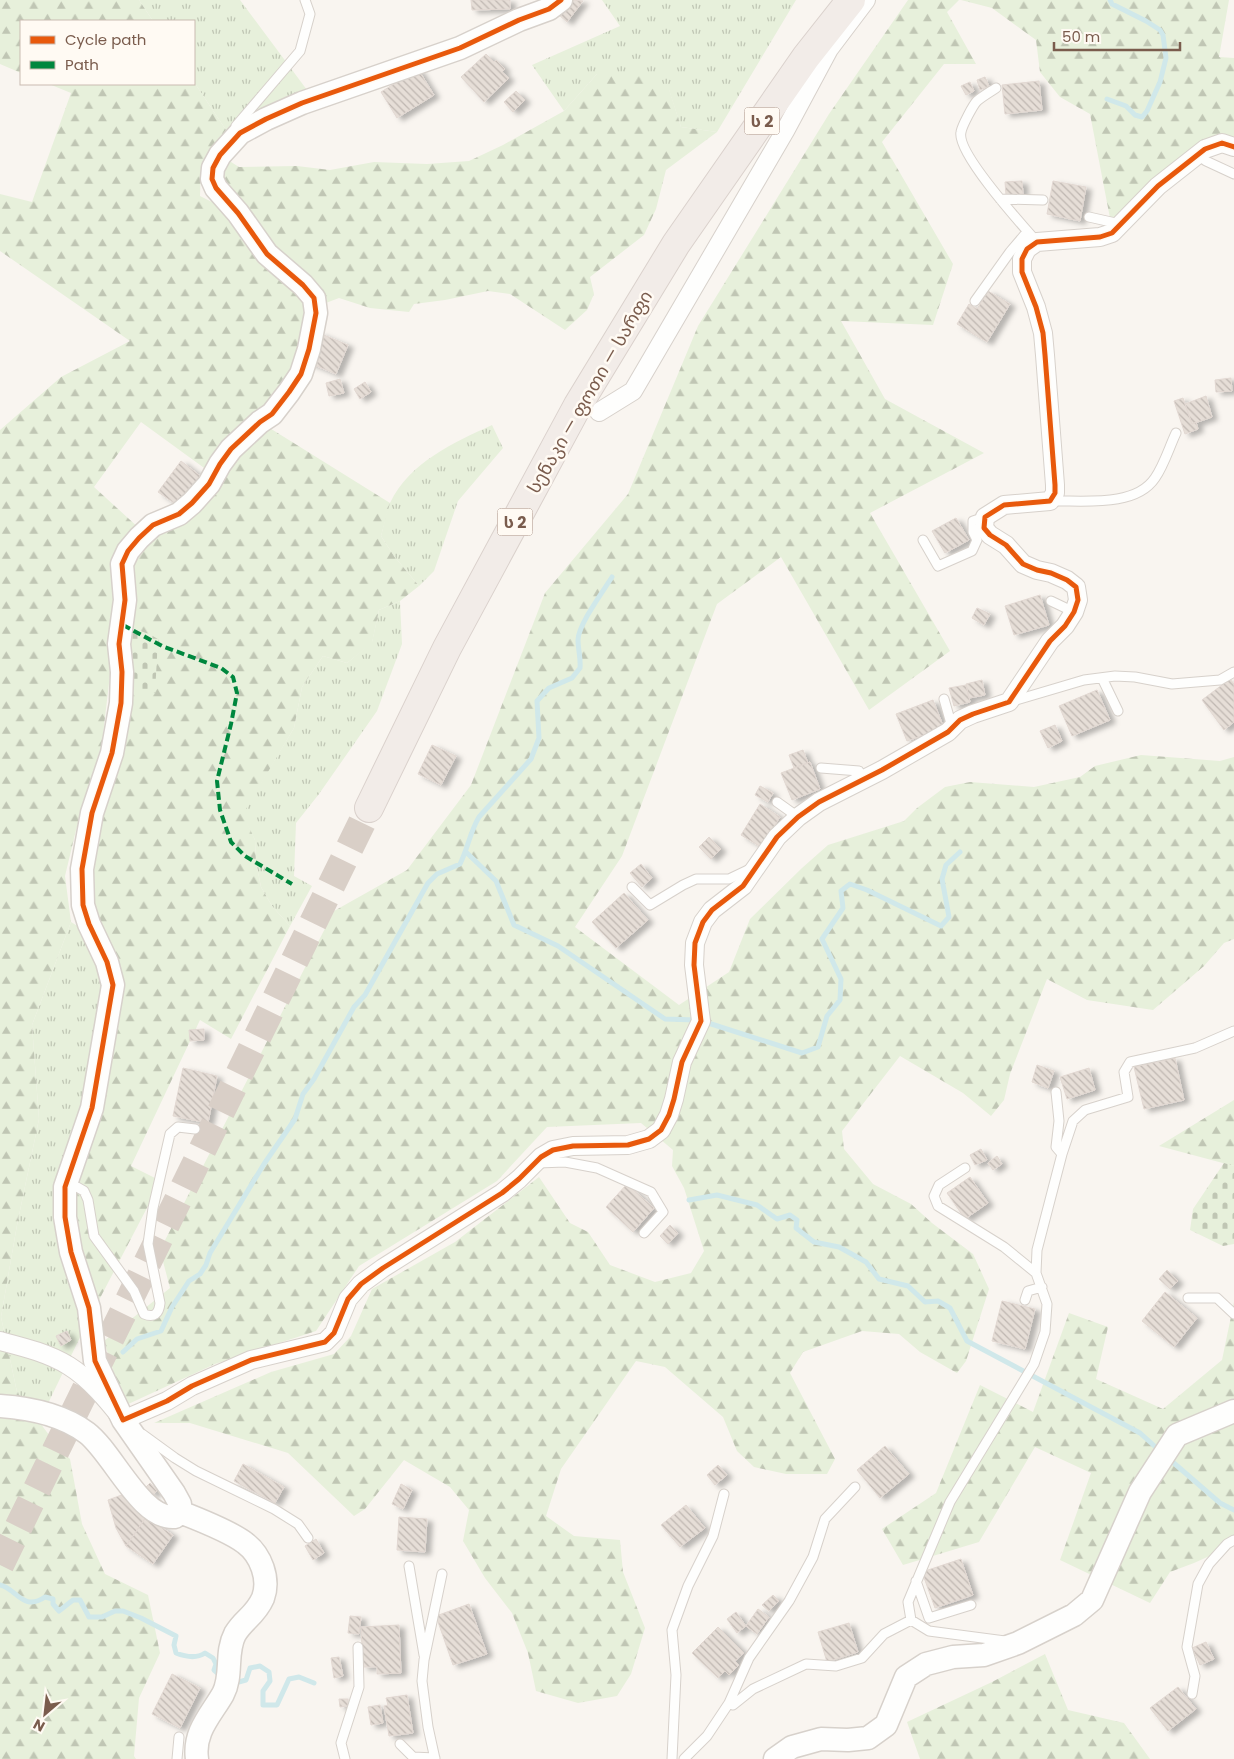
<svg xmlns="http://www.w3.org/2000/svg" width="1234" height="1759" font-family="Poppins,'Noto Sans Georgian',sans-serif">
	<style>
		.grass { fill: url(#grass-tufts) }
		.forest { fill: url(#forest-firs); fill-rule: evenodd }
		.cemetery { fill: url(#cemetery-stones) }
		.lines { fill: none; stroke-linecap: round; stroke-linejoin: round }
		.stream { stroke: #d0e8ea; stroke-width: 5 }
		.building { fill: url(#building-back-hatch); stroke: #e2d8d2; filter: url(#shadow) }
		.trunk-tunnel { stroke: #d9cfc7; stroke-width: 28; stroke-dasharray: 28 14; stroke-linecap: butt }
		.service-casing { stroke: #d7d1cb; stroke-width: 11 }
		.minor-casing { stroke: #d7d1cb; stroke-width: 20 }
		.tertiary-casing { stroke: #d7d1cb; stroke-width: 25 }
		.trunk-casing { stroke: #dad1cc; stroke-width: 30 }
		.service { stroke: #fefefd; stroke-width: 9 }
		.minor { stroke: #fefefd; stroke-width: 18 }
		.tertiary { stroke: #fefefd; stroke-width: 22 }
		.trunk { stroke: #f2ece8; stroke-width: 28 }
		.quiet { stroke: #00873e; stroke-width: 4; stroke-dasharray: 8 4; stroke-linecap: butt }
		.cycleway-casing { stroke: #fffaf3; stroke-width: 8 }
		.cycleway { stroke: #e8590c; stroke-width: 5 }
		.labels { text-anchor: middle; stroke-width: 5; stroke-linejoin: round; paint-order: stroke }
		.shield { fill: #fffaf3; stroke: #a28b7f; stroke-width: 1 }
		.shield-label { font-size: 16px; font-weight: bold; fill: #7a5c4d }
		.street-label { font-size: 18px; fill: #7a5c4d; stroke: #fffaf3 }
	</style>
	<defs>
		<pattern id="grass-tufts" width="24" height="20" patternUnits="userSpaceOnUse" patternTransform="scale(1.25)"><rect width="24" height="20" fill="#e7f0db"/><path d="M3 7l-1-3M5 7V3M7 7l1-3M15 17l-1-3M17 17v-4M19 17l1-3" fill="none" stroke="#c0c6b4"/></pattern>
		<pattern id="forest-firs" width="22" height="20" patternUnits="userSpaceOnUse" patternTransform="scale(1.25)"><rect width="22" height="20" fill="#e7f0db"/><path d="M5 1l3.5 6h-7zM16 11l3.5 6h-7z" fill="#c0c6b4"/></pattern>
		<pattern id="cemetery-stones" width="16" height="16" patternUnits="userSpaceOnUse" patternTransform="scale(1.25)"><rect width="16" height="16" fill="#e7f0db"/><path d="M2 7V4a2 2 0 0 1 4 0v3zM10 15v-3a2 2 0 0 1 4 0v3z" fill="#c0c6b4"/></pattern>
		<pattern id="building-back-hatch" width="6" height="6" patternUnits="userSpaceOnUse" patternTransform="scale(1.25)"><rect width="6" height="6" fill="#e6ded7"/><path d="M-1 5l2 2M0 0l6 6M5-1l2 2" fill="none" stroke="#bfb7b1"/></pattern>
		<filter id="shadow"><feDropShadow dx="5.5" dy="3" stdDeviation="2.5" flood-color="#0004"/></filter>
	</defs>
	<rect width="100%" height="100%" fill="#f9f5f0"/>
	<path class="grass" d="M139,0H240L307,90L226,130L194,82V21H153Z
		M602,0H796L717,132L681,127L669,90L597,74L564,111L532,65L620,26Z
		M492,425L503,448L458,501L434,571L419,586L394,556L381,536C384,525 386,513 390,503C410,462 453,443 492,425Z
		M400,601L402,644L377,711L319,794L296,823L294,876L312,886L290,926L272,906L261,887L256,862L255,840L242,814L294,728L302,687L323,656L347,663L372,642L379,610Z
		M71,922L89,933L105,984L85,1327L39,1422L17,1392L1,1317L17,1225L39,1119L32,1025Z"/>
	<path class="forest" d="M0,0H139L153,21H21V73L0,64Z
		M908,0H959L947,12L976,64H944L882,142L953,264L933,325L841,321L885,399L984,453L870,513L950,651L869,710L781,557L717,604L622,856L575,927L679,1005L729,972L750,919L802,868L828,845L904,821L917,808L945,787L970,782L1034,787L1080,777L1095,766L1141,755L1220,761L1234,757V939L1224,943L1204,966L1153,1010L1087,1000L1047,979L1010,1074L1004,1100L991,1116L963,1093L900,1056L842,1131L844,1149L873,1184L911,1204L932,1223L973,1254L989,1289L966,1361L957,1373L920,1352L899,1334L862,1331L803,1352L790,1373L835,1459L827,1474H786L754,1467L737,1451L723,1417L665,1367L636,1361L561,1469L546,1516L574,1536L620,1540L623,1572L645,1628L631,1674L617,1696L578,1703L536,1691L528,1653L512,1613L485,1578L463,1541L469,1510L450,1487L404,1460L365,1509L354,1516L288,1453L190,1423H154L271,1372L334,1354L351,1336L372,1289L455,1242L539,1177L570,1223L588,1232L610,1265L655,1282L691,1273L704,1251L684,1188L672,1166L673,1150L641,1123L547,1127L497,1181L359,1266L316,1331L215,1364L124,1406L104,1341L170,1288L160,1250L334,911L407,870L471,785L545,593L628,494L698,326L829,114Z
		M961,0H1229L1219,57L1234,58V151L1231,150L1190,158L1114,239L1090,114L1060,97L1040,72L1036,40L992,8Z
		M597,74H643L669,89L681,127L717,132L666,170L656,209L644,235L590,277L594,294L587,310L565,330L510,294L488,291L445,300L414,304L409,312L370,308L339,298L310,309L313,331L260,422L390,503L381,536L394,556L419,586L400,601L379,610L372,643L347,663L323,656L302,687L294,728L243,814L255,840L256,862L261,887L272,906L290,926L231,1039L200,1020L131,1166L161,1181L85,1327L68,1224L119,986L81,898L115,751L113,649L102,743L76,830L65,876L71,922L32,1025L39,1119L17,1225L1,1317L17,1392L58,1447L70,1459L82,1524L105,1574L148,1595L160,1653L139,1698L134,1756L136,1759H0V430L61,377L130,341L0,251V194L32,202L71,93L49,84H194V82L226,130L201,166L200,196L212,202C202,189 214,168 220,155L239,167L297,166L330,170L374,162L427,164L469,161L503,145L564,111ZM141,422L222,481L204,504L152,540L94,487Z
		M1234,1100V1166L1159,1146Z
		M1234,1302V1545L1194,1563L1170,1572L1150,1603L1060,1560L1091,1473L1035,1447L979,1542L903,1565L882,1529L936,1493L980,1385L1033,1412L1069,1313L1108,1327L1096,1379L1163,1409L1222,1360Z
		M1045,1654L1068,1710L1124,1723L1150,1759H920L907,1722L992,1682Z"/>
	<path class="cemetery" d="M123,625L149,634L158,639L155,693L121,689Z
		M1224,1163L1234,1166V1244L1223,1246L1190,1230L1193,1209Z"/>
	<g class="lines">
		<path class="stream" d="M1107,99L1126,106L1135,115L1142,117L1147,111L1160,82L1166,58L1163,35L1160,30L1146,21L1112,4L1110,0
			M466,852L496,881L514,925L558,946L665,1019L696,1020
			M705,1022L802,1053L818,1047L827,1016L840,1000L841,979L822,939L843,908L841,891L850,884L867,890L941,926L949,917L942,879L946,865L960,852
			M689,1200L717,1195L757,1205L777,1219L790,1215L797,1220L796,1228L814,1242L839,1247L866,1262L879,1279L908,1286L925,1302L938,1301L950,1308L967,1341L1140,1433L1160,1451
			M123,1352L137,1339L161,1331L172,1307L189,1281L200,1274L206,1265L210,1253L264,1164L295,1119L303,1094L314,1079L354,1007L365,995L428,883L437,874L460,864C468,848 470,832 479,817L531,759L539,738L537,701L549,688L572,678L580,668C581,659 578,649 578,640C578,625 604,590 612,577
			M1168,1458L1220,1503L1234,1510
			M0,1585C17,1589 23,1612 45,1597L53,1599V1604L59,1611L73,1600H80L89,1617H102L115,1611H123L141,1618L176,1636L174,1645L176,1653C186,1657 196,1659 205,1653L213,1658L216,1664L214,1670L222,1677
			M235,1683L246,1680L250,1668L260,1666L269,1672L270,1681L263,1691V1705H277L289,1679L299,1677L314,1683"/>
	</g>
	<path class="building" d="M471,0H510V9L472,10Z
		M570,0L583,1L567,22L559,15Z
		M486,54L494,62L496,60L505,69L502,72L509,78L484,102L461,77Z
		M418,69L434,95L397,118L381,92Z
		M985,77L989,86L980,90L977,80Z
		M1039,81L1042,110L1005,114L1002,85Z
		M970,82L974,91L966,95L961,86Z
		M516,91L525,100L513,112L504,102Z
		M1022,181L1023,194L1006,195L1005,182Z
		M1053,181L1086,187L1080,221L1047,214Z
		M988,291L1010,304L987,342L957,324L969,304L977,309Z
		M319,333L348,345L336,374L307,362Z
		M1231,378L1232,391L1216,392L1215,380Z
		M340,379L344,393L329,396L326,383Z
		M365,382L371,392L360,399L354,389Z
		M1206,396L1212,417L1192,424L1185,404Z
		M1183,398L1192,424L1196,422L1198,429L1185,434L1174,401Z
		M181,461L203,478L181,508L158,492Z
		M956,518L969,540L945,553L932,531Z
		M1040,595L1049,625L1014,635L1005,606Z
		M977,608L990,614L984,625L972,618Z
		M1230,679L1234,684V722L1224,730L1202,700Z
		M982,680L985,695L969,698L966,684Z
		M966,685L970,702L954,706L949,688Z
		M1097,690L1110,720L1072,736L1059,706Z
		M933,700L944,728L907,741L896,714Z
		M1055,725L1062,741L1048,748L1040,731Z
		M432,745L456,756L441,785L418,774Z
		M803,750L808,763L794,768L789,755Z
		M810,762L820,789L792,800L781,773Z
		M760,786L773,793L768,802L755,795Z
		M760,804L780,817L761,847L741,835Z
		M709,837L721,849L711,859L699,847Z
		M641,864L652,878L642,887L630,873Z
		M624,893L648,920L616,948L592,922Z
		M204,1029V1040L190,1041L189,1030Z
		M1175,1058L1184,1100L1144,1109L1134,1067Z
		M1037,1065L1054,1071L1048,1088L1032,1082Z
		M183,1068L217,1076L208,1123L173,1116Z
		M1089,1068L1095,1090L1067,1099L1060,1077Z
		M981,1149L987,1160L975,1165L970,1155Z
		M997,1156L1002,1164L993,1170L988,1163Z
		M970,1177L988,1203L965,1219L947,1193Z
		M627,1184L654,1208L633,1232L606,1207Z
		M670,1225L678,1233L668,1244L660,1236Z
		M1167,1270L1178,1281L1170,1289L1159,1279Z
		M1165,1292L1197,1318L1174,1347L1142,1321Z
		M1002,1301L1035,1309L1025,1349L992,1341Z
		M67,1331L71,1340L61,1346L56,1336Z
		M885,1446L909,1474L880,1498L857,1470Z
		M243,1464L284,1487L275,1503L234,1481Z
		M718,1465L727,1475L715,1485L707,1475Z
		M150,1483L157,1491L152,1495L146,1487Z
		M401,1484L412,1490L403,1509L392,1504Z
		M127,1493L146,1517L126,1546L116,1528L108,1500Z
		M686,1505L705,1528L680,1547L661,1525Z
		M146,1517L173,1535L153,1564L126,1546Z
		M399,1517L427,1519L425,1552L397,1550Z
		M316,1539L324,1553L313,1560L305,1546Z
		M961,1559L973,1595L935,1608L922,1572Z
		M773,1595L779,1601L769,1611L762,1605Z
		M469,1604L487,1654L453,1665L436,1616Z
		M758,1609L769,1617L757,1634L746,1626Z
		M736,1612L746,1626L737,1633L727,1619Z
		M350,1616L361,1617L359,1634L348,1633Z
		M849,1623L858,1652L827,1662L818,1632Z
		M399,1625L401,1673L377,1674V1667H363L361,1627Z
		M718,1627L744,1653L735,1661L739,1665L729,1675L725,1671L718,1678L692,1653Z
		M1206,1642L1214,1659L1200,1665L1192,1648Z
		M339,1657L343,1676L334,1678L331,1658Z
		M172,1674L200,1688L180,1728L152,1714Z
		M1178,1687L1196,1709L1168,1731L1150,1708Z
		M407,1695L413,1733L389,1736L384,1706L388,1705L386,1698Z
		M339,1699H348V1706L340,1707Z
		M380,1705L383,1723L371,1725L368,1707Z"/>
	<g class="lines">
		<path class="trunk-tunnel" d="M0,1565L369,808"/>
		<g class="service-casing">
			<path id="service" d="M996,88C990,92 983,96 977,101C973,105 962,126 961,132C956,152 1022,225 1037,242
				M236,126L300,51L310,14L305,0
				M1198,155L1206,161L1234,174
				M1000,199L1043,200
				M1089,217L1120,224
				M975,301L1010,252L1027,232
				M1050,501C1081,500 1135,508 1155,478C1164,465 1169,448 1176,433
				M923,540L938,566L972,551L977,540L973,532V521L985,517
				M1051,601L1074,612
				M1102,678L1118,711
				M944,699L952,727
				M1013,701L1084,680L1115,676L1135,677L1172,684L1220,680L1234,672
				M821,768L859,771L863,780
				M777,802L798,817
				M632,887L650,905L683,885L696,879H729L750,869
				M1056,1092L1059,1121L1056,1147L1062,1154
				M538,1163L565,1162L597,1168L651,1192L663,1212L644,1233
				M965,1168L939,1185L934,1196L938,1206L1004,1247L1036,1273
				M66,1187H77L84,1191L88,1200L94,1236L134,1291L144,1314C154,1318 159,1314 160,1303L148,1244L153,1208L170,1134L178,1127L195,1129
				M1188,1298H1217L1234,1314
				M1025,1300L1028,1291L1042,1287
				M142,1434L175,1458L196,1471L274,1509L298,1524L308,1538
				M855,1487L825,1519L813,1557L789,1601L749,1658L729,1703L733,1705L753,1689L806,1664L836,1666L862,1658L884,1634L911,1620
				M409,1566L424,1655
				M916,1581L929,1618L971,1605
				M1005,1641L929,1631L911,1620L908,1602L950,1502L1034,1364L1045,1332L1047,1304L1036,1273L1037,1250L1062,1154L1073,1121L1085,1110L1128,1097L1124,1072L1130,1062L1195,1048L1234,1031
				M1192,1694L1195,1676L1187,1647L1198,1584L1209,1564L1227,1544L1234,1540
				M400,1744L413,1757L435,1758
				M177,1759L179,1737
				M345,1759L341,1743L359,1687L358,1647
				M435,1759L428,1727L422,1681L424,1660L442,1574
				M672,1759L676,1675L672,1630L688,1586L713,1536L724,1494
				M684,1759L707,1736L729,1703"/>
		</g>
		<g class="minor-casing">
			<path id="minor" d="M599,412L633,391L785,131L829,49L866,0
				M0,1341C23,1347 48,1353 69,1366C90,1379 108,1401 123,1420L167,1401L192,1386L251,1360L325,1342L334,1333L348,1299L361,1284L383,1268L502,1193L519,1179L541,1157L553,1150L573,1146L628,1145L649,1139L661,1130L669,1115L674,1099L682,1062L701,1021L694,965L695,943L703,922L712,910L743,886L777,837L798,817L819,802L882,770L948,732L960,720L973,714L1009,702L1050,641L1065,626L1074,612L1078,600L1076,587L1067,580L1051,573L1037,570L1023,564L1006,545L990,535L984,528L985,517L1004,505L1050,501L1055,493V485L1045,355L1043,333L1036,307L1022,272V259L1027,249L1037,242L1100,237L1112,233L1158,186L1205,149L1222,143L1234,147"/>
		</g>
		<g class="tertiary-casing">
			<path id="tertiary" d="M0,1406C29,1408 63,1415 87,1433C113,1453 141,1520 175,1517L180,1512V1504L174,1493L123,1420L95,1361L89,1308L71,1252L65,1217V1187L92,1108L113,985L107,962L89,924L83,905L82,869L92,813L112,753L121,703L122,672L119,644L125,600L122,564L128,551L139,538L153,525L179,514L192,503L209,484L220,464L231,449L260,422L272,414L289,392L301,374L309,349L316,313L314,298L303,285L267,254L238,213L216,188L212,179L213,168L220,155L240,133L266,119L302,103L460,48L519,20L549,9L561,0
				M180,1512C198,1519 231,1532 245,1543C261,1555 270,1579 263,1598C255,1616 244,1619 235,1634C225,1653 233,1675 223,1694C211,1715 193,1732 197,1759
				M775,1759L792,1747L821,1739L848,1740L868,1738L886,1725L906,1677L926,1664L953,1657L984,1655L1018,1643L1074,1615L1092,1600L1140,1492L1177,1435L1234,1411"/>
		</g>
		<g class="trunk-casing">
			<path id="trunk" d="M369,808L447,648L578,405L676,244L806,57L851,0"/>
		</g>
		<use href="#service" class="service"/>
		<use href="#minor" class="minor"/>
		<use href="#tertiary" class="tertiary"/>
		<use href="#trunk" class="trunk"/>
		<path class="quiet" d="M123,625L162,646L221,668L233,677L237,693L231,724L217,781L220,810L231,842L245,856L292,884"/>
		<g class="cycleway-casing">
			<path id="cycleway" d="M561,0L549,9L519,20L460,48L302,103L266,119L240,133L220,155L213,168L212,179L216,188L238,213L267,254L303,285L314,298L316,313L309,349L301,374L289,392L272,414L260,422L231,449L220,464L209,484L192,503L179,514L153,525L139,538L128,551L122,564L125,600L119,644L122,672L121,703L112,753L92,813L82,869L83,905L89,924L107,962L113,985L92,1108L65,1187V1217L71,1252L89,1308L95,1361L123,1420L167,1401L192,1386L251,1360L325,1342L334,1333L348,1299L361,1284L383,1268L502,1193L519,1179L541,1157L553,1150L573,1146L628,1145L649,1139L661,1130L669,1115L674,1099L682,1062L701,1021L694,965L695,943L703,922L712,910L743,886L777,837L798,817L819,802L882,770L948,732L960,720L973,714L1009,702L1050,641L1065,626L1074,612L1078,600L1076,587L1067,580L1051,573L1037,570L1023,564L1006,545L990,535L984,528L985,517L1004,505L1050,501L1055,493V485L1045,355L1043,333L1036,307L1022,272V259L1027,249L1037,242L1100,237L1112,233L1158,186L1205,149L1222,143L1234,147"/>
		</g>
		<use href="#cycleway" class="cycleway"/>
	</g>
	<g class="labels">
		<g class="shield">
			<rect x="744.5" y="107.5" width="35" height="27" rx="4"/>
			<rect x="497.5" y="508.5" width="35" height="27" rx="4"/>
		</g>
		<g class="shield-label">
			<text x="762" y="127">ს 2</text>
			<text x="515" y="528">ს 2</text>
		</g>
		<g class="street-label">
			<text transform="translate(590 392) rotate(-60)" y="6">სენაკი — ფოთი — სარფი</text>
		</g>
	</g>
	<rect x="20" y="20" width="175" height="65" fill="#fffaf3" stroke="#cabbb1"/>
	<rect x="30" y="36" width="25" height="8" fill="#e8590c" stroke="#cabbb1"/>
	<text x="65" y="45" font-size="15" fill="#7a5c4d">Cycle path</text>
	<rect x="30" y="61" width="25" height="8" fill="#00873e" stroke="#cabbb1"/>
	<text x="65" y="70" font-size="15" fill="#7a5c4d">Path</text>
	<g transform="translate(45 1714) rotate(208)" stroke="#fffaf3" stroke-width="4" paint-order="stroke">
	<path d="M0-4L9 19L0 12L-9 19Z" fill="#7a5c4d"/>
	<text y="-8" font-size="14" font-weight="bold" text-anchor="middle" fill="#7a5c4d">N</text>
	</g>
	<path d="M1054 42v8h126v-8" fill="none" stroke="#7a5c4d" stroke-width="2.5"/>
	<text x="1062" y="42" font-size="15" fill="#7a5c4d" stroke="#fffaf3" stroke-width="4" paint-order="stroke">50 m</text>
</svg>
